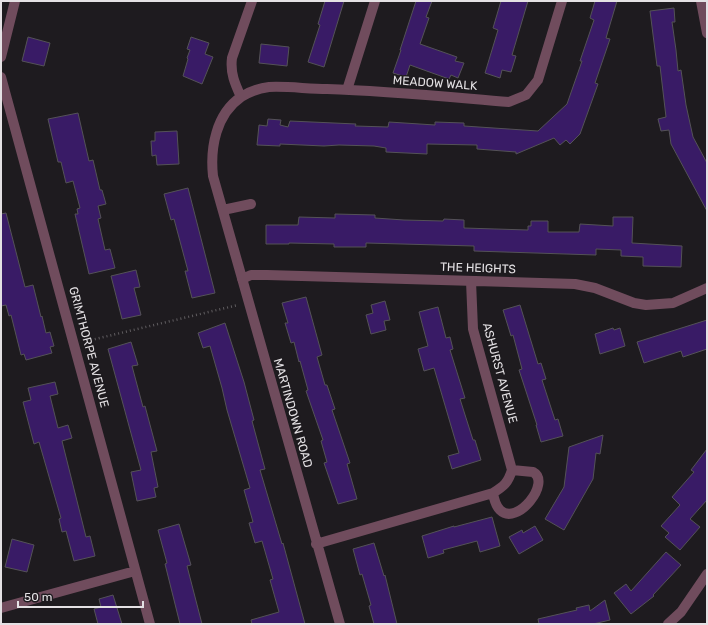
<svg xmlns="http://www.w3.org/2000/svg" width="708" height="625" font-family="Rubik,sans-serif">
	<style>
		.building { fill: #391b66; stroke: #545257 }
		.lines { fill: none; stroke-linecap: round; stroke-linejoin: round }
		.path { stroke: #605d60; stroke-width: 2.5; stroke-dasharray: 1 3; stroke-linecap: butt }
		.minor { stroke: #704c5d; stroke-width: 10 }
		.labels { text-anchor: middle; stroke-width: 3; stroke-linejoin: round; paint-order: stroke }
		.street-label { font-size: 12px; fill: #e4e1e4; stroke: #1e1b1f }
	</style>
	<rect width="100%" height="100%" fill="#1e1b1f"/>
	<path class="building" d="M325,1H344L324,67L308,62L320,25L318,24Z
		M416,1H432L426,17L429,18L420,44L457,57L455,61L464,63L458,78L451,75L449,79L410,65L406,77L393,73L401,50H400Z
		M501,1H528L512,55L516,56L511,72L502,70L500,78L485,73L498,30L493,28Z
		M595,1H617L606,38L610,39L595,83L598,84L580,134L570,144L566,140L560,145L554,138L516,154V152L477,149V145L427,144V154L386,152V148L374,146L339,145L324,146L280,144V146L257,145L259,125L267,126L268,119L281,120L280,125L288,127L290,121L356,124L355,126L388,127L389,122L435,125V122L464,123V126L538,131L567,104L582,61H580L594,20L590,18Z
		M674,8L675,22H672L676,50L678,71L681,70L686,105L693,137L707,163V211L671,144L669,130L661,131L658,119L666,117L660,66H657L650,11Z
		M28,37L50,43L44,66L22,61Z
		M191,37L209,43L205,54L213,57L202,84L183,76L188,59L187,58L190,50L187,49Z
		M261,44L289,47L287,66L259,63Z
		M78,113L89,161L93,160L100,190H102L106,204L98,206L101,218L98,219L105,250L110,249L115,268L89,274L75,214H78L77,209L80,208L73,181L66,183L61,162H58L48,119Z
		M177,131L179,164L157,165L156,155L152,156L151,141H155V132Z
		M188,188L215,293L192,298L185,271H188L174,219L171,220L164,194Z
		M6,213L25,287L33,285L41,317L42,316L46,333L50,332L54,346L50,347L52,353L26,360L24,354L21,355L11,315L9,316L6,305L1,306V214Z
		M335,214L375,215V218L404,220L443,221L444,219L464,220V228L528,230V226H531V221H548V232H579L580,224L613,226V217H633L632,243L682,246L681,267L643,266V257L621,256V250L596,249V255L474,251V246L366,243V247H334V244L289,243V244H266V225H298L299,217L335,218Z
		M136,270L140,287L134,288L141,315L122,319L111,276Z
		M306,297L322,355L317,357L325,385H327L335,409L332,410L350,463L347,464L357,499L338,504L324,463L327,462L321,441L323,440L306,391L308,390L300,361L299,362L294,342L291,343L285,323H288L282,303Z
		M385,301L390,320L384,321L386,330L371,334L366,315L373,313L371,305Z
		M520,305L538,364L541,363L546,379L542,380L555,420L558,419L563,436L541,442L536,425H537L519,370L522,369L513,335L511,336L503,310Z
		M438,307L446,338L450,337L453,349L450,350L465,398L460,399L473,440H475L481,460L452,469L448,456L459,453L434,368L424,371L418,349L428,346L419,312Z
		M707,320V349L683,357L681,351L644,363L637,342Z
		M225,323L244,382L254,420L252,421L265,469L260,470L282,544L283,543L305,624H252L251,620L279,612L270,580L273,579L262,541L255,543L249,523L253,522L244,490L250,488L227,410L222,388L210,346L203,348L198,333Z
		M613,328L614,330L620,328L625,346L600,354L595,334Z
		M131,342L138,365L132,366L143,407L145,406L157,451L151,452L158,487L154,488L156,497L137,501L131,472L141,470L108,349Z
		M55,382L58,394L50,396L58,428L68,425L72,438L62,441L86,537L90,536L95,556L74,561L66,531L62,532L59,519L61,518L39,442L34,444L23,402L31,400L28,388Z
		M603,435L600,454L596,453L593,479L564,530L545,519L564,487L569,447Z
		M707,449V500L690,519L700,527L680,550L665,537L669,533L661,526L680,505L672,497L694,472L691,470Z
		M492,517L500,546L480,552L477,541L443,550L444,553L428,558L422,536L454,526V527Z
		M179,524L191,565L187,566L202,624H180L165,564L167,563L158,530Z
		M535,526L543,540L519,554L509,537L522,530L523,533Z
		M12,539L34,545L27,572L5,567Z
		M374,543L384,576L385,575L397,624H374L369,606L371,605L362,574L360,575L353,549Z
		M666,552L681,565L653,595L654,596L631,614L614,593L626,584L631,591Z
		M113,595L122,624H98L94,609L101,607L99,599Z
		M605,600L610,620L593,624H539L538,619L577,610L576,608L589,605L590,611Z"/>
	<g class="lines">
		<path class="path" d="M87,341L238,305"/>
		<path class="minor" d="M701,1L707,33
			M1,57L15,1
			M1,77L150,624
			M347,90L375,1
			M241,97C235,84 230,73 232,58L252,1
			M223,210L251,204
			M242,279L251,275H267L575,284L595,288L634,303L646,305L673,303L707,288
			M493,493C494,499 496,506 500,510C517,527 552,482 533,472L512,470
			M316,544L493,493C504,486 508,483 512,470L473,329L471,281
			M1,608L135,571
			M340,624L213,176C210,148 216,114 241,97C249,92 260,88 269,87C288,86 308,89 327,89C388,91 448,97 509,102L526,95L538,80L562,1
			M668,624L681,612L707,574"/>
	</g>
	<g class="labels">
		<g class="street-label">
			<text transform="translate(435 83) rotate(4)" y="4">MEADOW WALK</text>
			<text transform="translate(478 268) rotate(2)" y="4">THE HEIGHTS</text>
			<text transform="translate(89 347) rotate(75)" y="4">GRIMTHORPE AVENUE</text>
			<text transform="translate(500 373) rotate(75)" y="4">ASHURST AVENUE</text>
			<text transform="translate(293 413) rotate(74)" y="4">MARTINDOWN ROAD</text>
		</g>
	</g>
	<rect width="708" height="625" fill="none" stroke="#e4e1e4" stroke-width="4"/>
	<path d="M18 601v6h125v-6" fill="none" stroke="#e4e1e4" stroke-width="2"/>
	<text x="24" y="601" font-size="12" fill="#e4e1e4" stroke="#1e1b1f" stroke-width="3" paint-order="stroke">50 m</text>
</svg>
